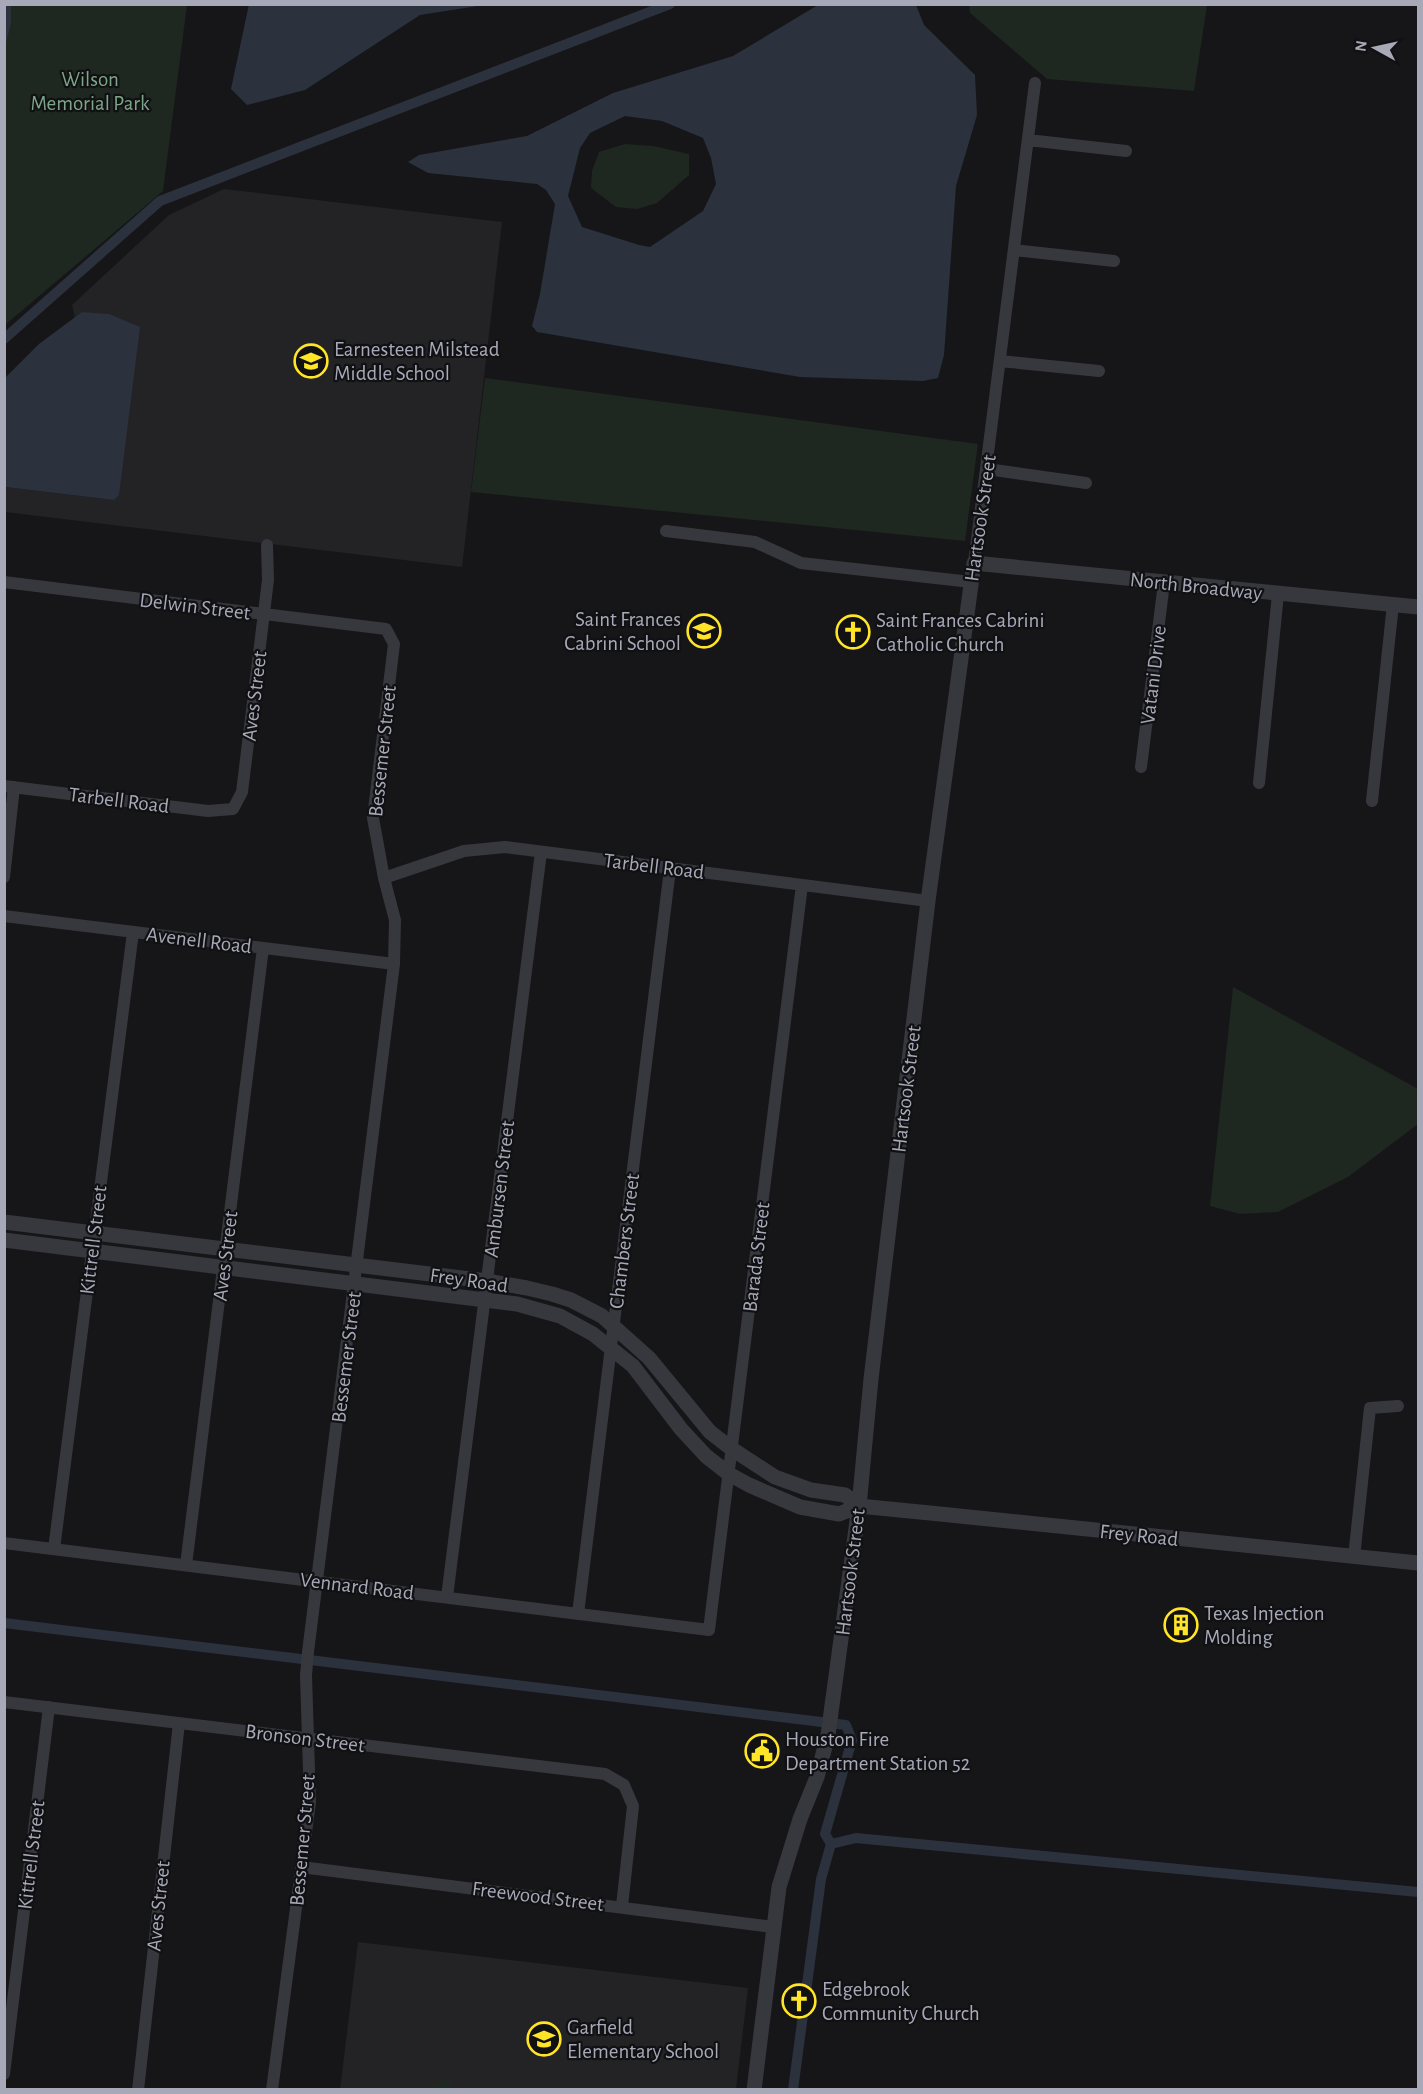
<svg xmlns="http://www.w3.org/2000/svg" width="1423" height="2094" font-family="'Alegreya Sans',sans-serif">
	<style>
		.built { fill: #232225 }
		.green { fill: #1e2720 }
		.water { fill: #2b313d; fill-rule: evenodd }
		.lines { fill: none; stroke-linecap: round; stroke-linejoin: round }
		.canal { stroke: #2b313d; stroke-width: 10 }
		.minor { stroke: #37373e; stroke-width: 12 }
		.tertiary { stroke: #37373e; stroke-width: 15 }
		.labels { text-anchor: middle; stroke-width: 4.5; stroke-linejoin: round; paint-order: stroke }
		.park-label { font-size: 21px; fill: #7ca688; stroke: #111113 }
		.poi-label { font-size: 21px; fill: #a7a9b9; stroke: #111113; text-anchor: start }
		.street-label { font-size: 21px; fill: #a7a9b9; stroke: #111113 }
	</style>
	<rect width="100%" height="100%" fill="#161618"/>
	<path class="built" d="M224,189L502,222L462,567L5,512V487L114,500L82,313L75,318L72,305L169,215Z
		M358,1942L748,1988L736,2089L340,2090Z"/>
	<path class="green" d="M5,5H187L163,191L5,325Z
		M969,5H1207L1194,91L1047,79L970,13Z
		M625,144L653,146L689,154V175L657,203L637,209L616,207L591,188L592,171L599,152Z
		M485,378L978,444L965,541L471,492Z
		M1233,987L1418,1089V1124L1348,1177L1278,1212L1240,1214L1210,1206Z
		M446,2079L456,2089H427L432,2084Z"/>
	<path class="water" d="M5,4L11,5V23L5,47Z
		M249,4H484V5L420,15L305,90L247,105L231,89Z
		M818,5H916L924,25L975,75L977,115L956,186L944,355L938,378L923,381L800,377L537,332L532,326L540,294L555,204L546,190L537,184L428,173L408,162L419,155L527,136L613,93L733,56ZM625,116L662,121L703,138L711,158L716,184L703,211L650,247L639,245L582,227L568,196L580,148L590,133Z
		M82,312L109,314L140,327L119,495L114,500L5,487V378L39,344Z"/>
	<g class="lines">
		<path class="canal" d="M4,339L160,201L670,4
			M4,1623L846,1725L852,1740L825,1834L831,1844L821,1879L793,2090
			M831,1844L856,1838L1418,1892"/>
		<path class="minor" d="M1028,140L1126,151
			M1014,250L1114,261
			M1000,361L1099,371
			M987,469L1086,483
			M666,531L755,542L801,563L971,582
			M974,563L1035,83
			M4,582L386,629L394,644L373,818L384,878L395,920L394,964L308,1652L306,1675L310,1802L272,2090
			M1141,767L1164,583
			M1259,783L1278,594
			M4,786L208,811L233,809L242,792L268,580L267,545
			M1372,801L1393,604
			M4,877L14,787
			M384,878L464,851L505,847L928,901
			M4,916L394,964
			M4,1543L709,1630L802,885
			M54,1549L133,932
			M1354,1557L1370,1408L1398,1406
			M186,1565L263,948
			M447,1597L541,852
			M578,1614L670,869
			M4,1702L605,1774L624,1785L633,1806L622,1906
			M301,1867L773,1927
			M4,2074L49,1707
			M138,2090L179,1723"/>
		<path class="tertiary" d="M4,1222L487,1281L527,1288L552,1294L571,1300L602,1316L649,1358L710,1432L732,1449L775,1477L811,1490L845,1495L859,1506
			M4,1240L517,1304L560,1316L593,1334L633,1366L681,1429L706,1456L729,1474L749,1485L800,1507L839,1514L859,1506L940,1514L1418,1563
			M754,2090L779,1887L800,1819L817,1777L828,1735L859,1506L871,1379L928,901L974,563L1418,607"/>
	</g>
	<defs>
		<g id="school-ring" transform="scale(1.725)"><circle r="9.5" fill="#111113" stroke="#ffe427" stroke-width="1.5"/><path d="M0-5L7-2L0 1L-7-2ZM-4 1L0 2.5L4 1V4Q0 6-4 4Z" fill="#ffe427"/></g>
		<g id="church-ring" transform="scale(1.725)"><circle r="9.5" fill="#111113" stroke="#ffe427" stroke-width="1.5"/><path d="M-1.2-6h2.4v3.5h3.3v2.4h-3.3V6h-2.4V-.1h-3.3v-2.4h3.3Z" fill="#ffe427"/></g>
		<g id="building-ring" transform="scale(1.725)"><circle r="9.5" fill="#111113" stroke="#ffe427" stroke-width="1.5"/><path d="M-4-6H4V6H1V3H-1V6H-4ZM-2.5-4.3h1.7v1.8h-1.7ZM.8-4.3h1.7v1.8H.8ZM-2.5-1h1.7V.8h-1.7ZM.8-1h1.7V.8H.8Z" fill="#ffe427"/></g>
		<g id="civic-ring" transform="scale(1.725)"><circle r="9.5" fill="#111113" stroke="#ffe427" stroke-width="1.5"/><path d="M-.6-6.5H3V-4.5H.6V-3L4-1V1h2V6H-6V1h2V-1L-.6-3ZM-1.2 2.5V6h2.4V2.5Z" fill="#ffe427"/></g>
	</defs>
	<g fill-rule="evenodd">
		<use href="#school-ring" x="311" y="361"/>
		<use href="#school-ring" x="704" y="631"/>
		<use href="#church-ring" x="853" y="632"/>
		<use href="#building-ring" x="1181" y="1625"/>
		<use href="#civic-ring" x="762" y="1751"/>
		<use href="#church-ring" x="799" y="2001"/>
		<use href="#school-ring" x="544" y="2039"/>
	</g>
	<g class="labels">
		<g class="park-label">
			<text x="90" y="86">Wilson<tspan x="90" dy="24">Memorial Park</tspan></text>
		</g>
		<g class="poi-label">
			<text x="334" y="356">Earnesteen Milstead<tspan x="334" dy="24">Middle School</tspan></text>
			<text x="681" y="626" text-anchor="end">Saint Frances<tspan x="681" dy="24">Cabrini School</tspan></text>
			<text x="876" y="627">Saint Frances Cabrini<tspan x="876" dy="24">Catholic Church</tspan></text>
			<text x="1204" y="1620">Texas Injection<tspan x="1204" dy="24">Molding</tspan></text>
			<text x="785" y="1746">Houston Fire<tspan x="785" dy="24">Department Station 52</tspan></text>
			<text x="822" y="1996">Edgebrook<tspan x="822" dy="24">Community Church</tspan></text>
			<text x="567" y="2034">Garfield<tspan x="567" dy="24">Elementary School</tspan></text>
		</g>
		<g class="street-label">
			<text transform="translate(980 518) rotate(-82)" y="7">Hartsook Street</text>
			<text transform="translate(1196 586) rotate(6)" y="7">North Broadway</text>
			<text transform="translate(195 606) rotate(7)" y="7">Delwin Street</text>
			<text transform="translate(1153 675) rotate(-83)" y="7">Vatani Drive</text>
			<text transform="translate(254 696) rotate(-83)" y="7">Aves Street</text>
			<text transform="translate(382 751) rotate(-84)" y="7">Bessemer Street</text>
			<text transform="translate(119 800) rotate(7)" y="7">Tarbell Road</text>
			<text transform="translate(654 866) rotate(7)" y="7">Tarbell Road</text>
			<text transform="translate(199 940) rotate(7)" y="7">Avenell Road</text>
			<text transform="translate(906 1089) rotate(-83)" y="7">Hartsook Street</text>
			<text transform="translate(499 1189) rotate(-83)" y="7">Ambursen Street</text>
			<text transform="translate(93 1240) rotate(-83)" y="7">Kittrell Street</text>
			<text transform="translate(624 1241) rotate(-83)" y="7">Chambers Street</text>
			<text transform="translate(225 1256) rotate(-83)" y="7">Aves Street</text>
			<text transform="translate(756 1257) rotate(-83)" y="7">Barada Street</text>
			<text transform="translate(469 1280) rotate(8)" y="7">Frey Road</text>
			<text transform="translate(346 1357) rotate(-83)" y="7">Bessemer Street</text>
			<text transform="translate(1139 1535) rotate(6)" y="7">Frey Road</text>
			<text transform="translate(850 1572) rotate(-83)" y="7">Hartsook Street</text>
			<text transform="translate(357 1586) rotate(7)" y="7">Vennard Road</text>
			<text transform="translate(305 1738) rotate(7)" y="7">Bronson Street</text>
			<text transform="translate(302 1840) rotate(-85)" y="7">Bessemer Street</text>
			<text transform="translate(31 1855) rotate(-83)" y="7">Kittrell Street</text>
			<text transform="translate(538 1896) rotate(7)" y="7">Freewood Street</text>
			<text transform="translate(158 1906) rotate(-84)" y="7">Aves Street</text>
		</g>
	</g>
	<rect width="1423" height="2094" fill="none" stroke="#a7a9b9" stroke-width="12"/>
	<g transform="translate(1375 48) rotate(278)" stroke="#111113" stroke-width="4.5" paint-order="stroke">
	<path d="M0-4.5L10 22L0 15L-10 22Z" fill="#a7a9b9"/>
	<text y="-9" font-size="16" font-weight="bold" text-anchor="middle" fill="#a7a9b9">N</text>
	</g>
</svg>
